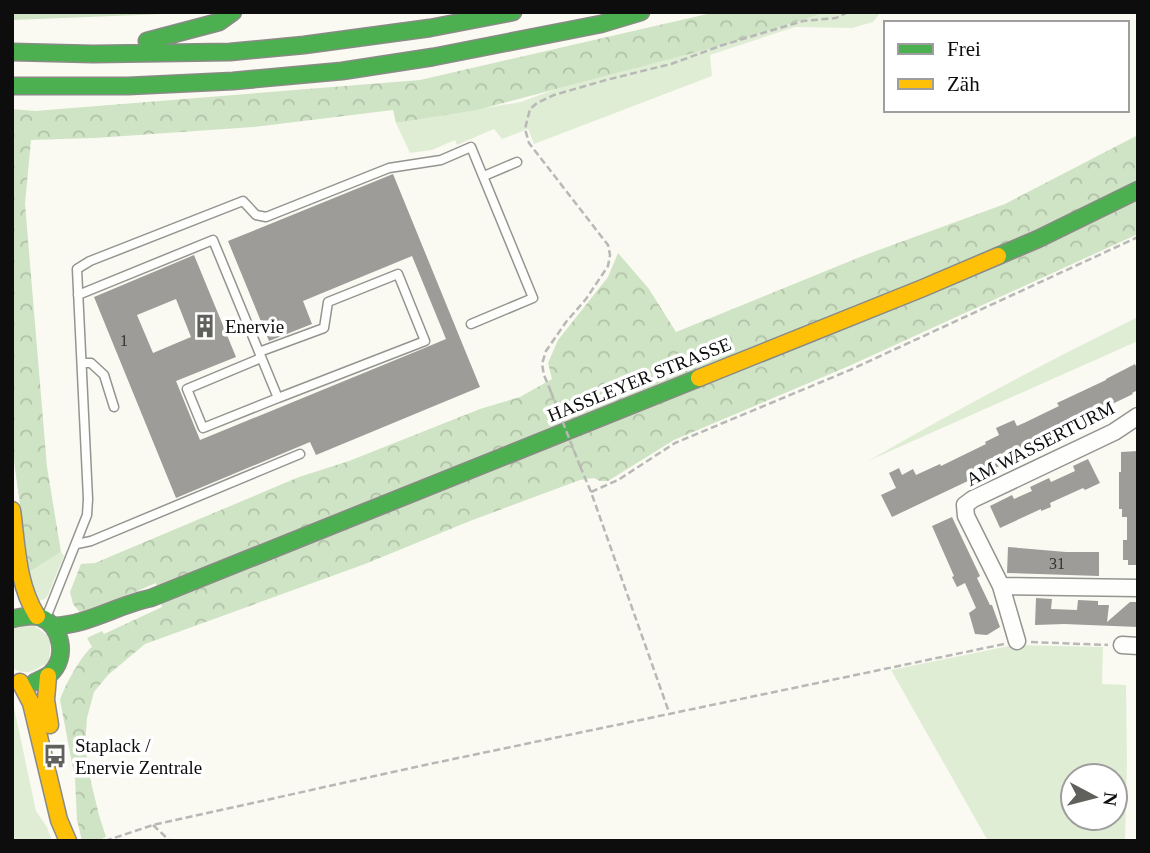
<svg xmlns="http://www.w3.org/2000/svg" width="1150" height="853" font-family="Georgia,serif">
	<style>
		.grass { fill: #e0edd5; fill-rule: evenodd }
		.forest { fill: url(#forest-crowns) }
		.building { fill: #9d9c98; fill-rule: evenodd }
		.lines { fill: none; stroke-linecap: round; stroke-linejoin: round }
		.lane-casing { stroke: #949490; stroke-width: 11 }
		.street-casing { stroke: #949490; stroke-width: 19 }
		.fast-casing { stroke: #8a8a87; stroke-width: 19 }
		.slow-casing { stroke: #8a8a87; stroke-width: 19 }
		.path { stroke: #b8b8b6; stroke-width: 2.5; stroke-dasharray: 7 3.5; stroke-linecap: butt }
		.lane { stroke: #fefefd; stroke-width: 8 }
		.street { stroke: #fefefd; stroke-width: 16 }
		.fast { stroke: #4caf50; stroke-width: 16 }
		.slow { stroke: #ffc107; stroke-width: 16 }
		.path-bridge { stroke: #b8b8b6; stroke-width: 2.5; stroke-dasharray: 7 3.5; stroke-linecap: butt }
		.labels { text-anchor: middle; stroke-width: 7; stroke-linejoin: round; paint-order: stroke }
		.number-label { font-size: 16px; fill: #313130 }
		.poi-label { font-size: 19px; fill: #0d0d0d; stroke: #fff; text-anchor: start }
		.street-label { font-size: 19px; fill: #0d0d0d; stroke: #fff }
	</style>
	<defs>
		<pattern id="forest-crowns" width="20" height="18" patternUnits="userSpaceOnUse" patternTransform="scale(1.75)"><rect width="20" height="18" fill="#cfe4c4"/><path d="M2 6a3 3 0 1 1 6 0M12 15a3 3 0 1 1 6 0" fill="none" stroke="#b1c2a7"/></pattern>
	</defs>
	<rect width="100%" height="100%" fill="#fafaf2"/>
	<path class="grass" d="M820,12H881L873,22L852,28L795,27L710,55L712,76L534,144L528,129L502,139L494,129L457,145L455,140L432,150L410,153L396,123L521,102L553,90L683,55Z
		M1138,317V341L868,461C956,410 1046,362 1138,317Z
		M61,552L64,556L48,595L45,599L37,601L29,572Z
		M32,624L51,638L49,662C34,670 29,677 12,668V629Z
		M1014,645L1103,647L1102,684L1126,685L1127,763L1125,841H988L891,670ZM1073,776H1115V818H1073Z
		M12,698L36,811L47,827L52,841H12Z"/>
	<path class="forest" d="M12,12H215L12,20Z
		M716,12H826L723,45L477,110L396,123L393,110L253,127L95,138L31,140L25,204L47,467L61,552L29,572L12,446V109L35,111L420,80Z
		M1138,135V234L849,366L674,440L608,481H600L594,478L580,480L470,521L365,564L145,644L108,675L94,692L87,718L85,745L90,778L99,815L106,837L96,841H82L77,820L75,779L60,700C64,687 82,654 92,647L87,638L102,631L104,634L162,607L156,583L93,610L83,616L73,604L70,592L81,564L95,563L299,477L349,461L480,409L520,397L552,379L548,363L558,340L608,277L618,253L649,289L676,332L865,255L1005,204Z"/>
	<path class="building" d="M393,174L480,387L316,455L310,442L176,498L94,297L194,255L236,357L176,381L200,440L427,347L446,339L412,256L303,301L312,324L269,341L228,241ZM176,299L191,337L153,353L137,315Z
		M1135,364L1138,371V390L1132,393L1133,394L1079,420L1082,427L892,517L881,495L896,488L889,473L899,468L902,475L913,469L916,475L940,464L941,466L986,444L985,442L999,435L996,428L1014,420L1017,426L1024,423L1059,406L1057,403L1106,380V379Z
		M1138,451V565H1128V560H1123V540H1127V517H1122V509H1119V472H1121V452Z
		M1088,459L1100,483L1085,490L1083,488L1050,503L1051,507L1041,511V509L1000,528L990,506L1012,495L1014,499L1032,491L1030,487L1049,478L1051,482L1075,471L1073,466Z
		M952,517L980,576L977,578L990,605H992L1000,627L987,635L975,634L969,613L976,608L965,583L957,587L952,577L954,576L932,526Z
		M1008,547L1066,552H1099V576L1007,573Z
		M1036,598L1052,599L1051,609L1077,610L1078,600L1098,601V605H1109L1107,622L1130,602H1138V627L1064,624L1035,625Z"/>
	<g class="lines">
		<g class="lane-casing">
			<path id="lane" d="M484,176L517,162
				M78,295L213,240L278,398L425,341L398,274L328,302L324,328L259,352
				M261,358L187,389L203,428L278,398
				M83,363H91L104,375L114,407
				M77,544L91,541L300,454
				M46,618L87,515L88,499L77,269L90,261L243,201L256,215L266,217L389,168L441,160L471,147L533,298L471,324"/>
		</g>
		<g class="street-casing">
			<path id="street" d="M1138,416L1114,432L973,499L965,505L966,516L1001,586L1138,588
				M1001,586L1017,641
				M1122,645L1138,646"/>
		</g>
		<g class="fast-casing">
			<path id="fast" d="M147,41L219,22L233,12
				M12,52L93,54L230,52L304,45L430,28L513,12
				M12,86H128L233,81L342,71L433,57L601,24L641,12
				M998,256L1038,239L1138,190
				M12,619C22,617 30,614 40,617C62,626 68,658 50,674C46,677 39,680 35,682
				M53,626C88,625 117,605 151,598L699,378"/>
		</g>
		<g class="slow-casing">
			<path id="slow" d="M699,378L923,288L998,256
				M12,510C17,546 17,584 37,616
				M48,676L46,700L50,725
				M20,682L31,703L59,820L68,841"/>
		</g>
		<path class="path" d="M551,392L544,375L542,364L546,351L566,322L586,299L608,266L610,255L608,245L529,143L525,129L530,109L537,103L554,95L606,80L671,64L723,45L803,21L836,18L848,12
			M580,466L591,492L670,715
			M591,492L618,480L675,443L850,370L1138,237
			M1031,642L1108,645
			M153,825L170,841
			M105,841L153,825L420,766L1004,644"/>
		<use href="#lane" class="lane"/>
		<use href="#street" class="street"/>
		<use href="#fast" class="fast"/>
		<use href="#slow" class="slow"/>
		<path class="path-bridge" d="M551,392L580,466"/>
	</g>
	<defs>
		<g id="building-bare" transform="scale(1.89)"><path d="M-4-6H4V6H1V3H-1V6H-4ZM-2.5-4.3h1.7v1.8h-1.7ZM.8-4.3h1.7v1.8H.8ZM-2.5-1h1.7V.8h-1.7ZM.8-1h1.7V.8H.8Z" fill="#60605d" stroke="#fff" stroke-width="2.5" paint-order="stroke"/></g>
		<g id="bus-bare" transform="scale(1.89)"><path d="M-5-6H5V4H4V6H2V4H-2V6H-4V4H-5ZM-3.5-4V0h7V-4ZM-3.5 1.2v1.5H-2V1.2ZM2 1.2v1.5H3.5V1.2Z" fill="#60605d" stroke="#fff" stroke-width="2.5" paint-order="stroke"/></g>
	</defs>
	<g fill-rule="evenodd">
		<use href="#building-bare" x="205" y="326"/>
		<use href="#bus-bare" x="55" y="756"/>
	</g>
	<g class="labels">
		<g class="number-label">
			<text x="124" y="346">1</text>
			<text x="1057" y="569">31</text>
		</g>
		<g class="poi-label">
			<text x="225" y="333">Enervie</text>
			<text x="75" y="752">Staplack /<tspan x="75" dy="22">Enervie Zentrale</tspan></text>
		</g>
		<g class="street-label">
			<text transform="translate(639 379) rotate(-22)" y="7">HASSLEYER STRASSE</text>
			<text transform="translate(1040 443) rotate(-27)" y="7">AM WASSERTURM</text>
		</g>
	</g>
	<rect width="1150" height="853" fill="none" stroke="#0d0d0d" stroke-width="28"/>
	<rect x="884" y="21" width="245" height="91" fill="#ffffff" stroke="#9e9e9e" stroke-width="2"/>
	<rect x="898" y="44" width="35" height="10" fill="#4caf50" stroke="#9e9e9e" stroke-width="2"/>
	<text x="947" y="56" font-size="21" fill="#0d0d0d">Frei</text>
	<rect x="898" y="79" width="35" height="10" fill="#ffc107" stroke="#9e9e9e" stroke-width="2"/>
	<text x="947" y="91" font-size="21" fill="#0d0d0d">Zäh</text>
	<g transform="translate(1094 797) rotate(97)"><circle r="33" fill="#ffffff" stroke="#9e9e9e" stroke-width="2"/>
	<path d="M0-5L12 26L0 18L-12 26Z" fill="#60605d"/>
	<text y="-10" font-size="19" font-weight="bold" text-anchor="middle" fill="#0d0d0d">N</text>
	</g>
</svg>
